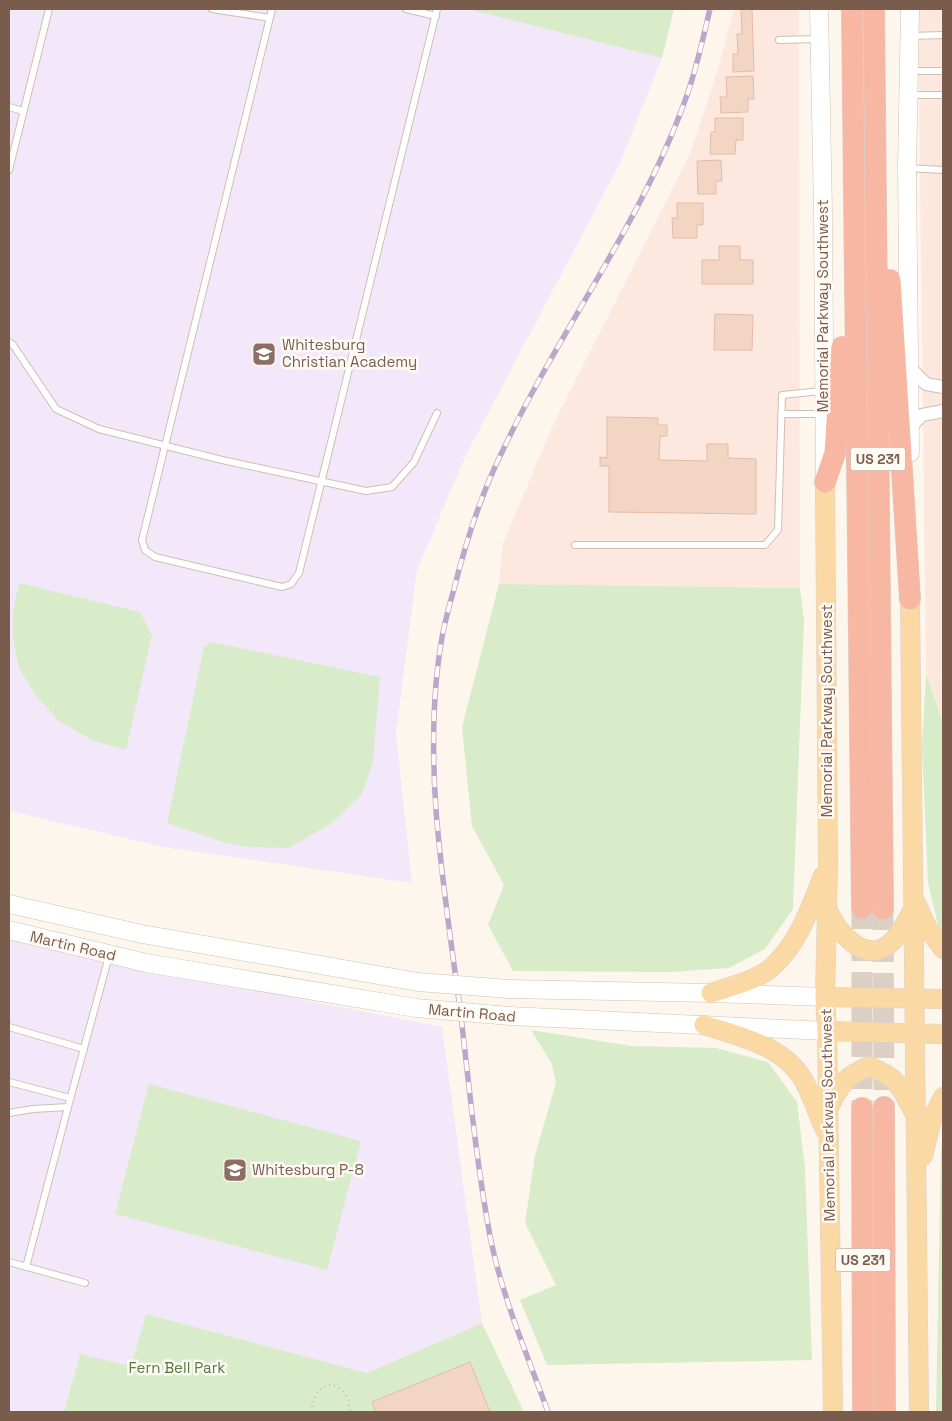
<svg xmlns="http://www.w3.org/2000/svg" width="952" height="1421" font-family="'Space Grotesk',sans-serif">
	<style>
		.commercial { fill: #fde8e0 }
		.education { fill: #f3e8fa }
		.green { fill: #d8ecc9 }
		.building { fill: #f3d5c3; stroke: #e6bba3 }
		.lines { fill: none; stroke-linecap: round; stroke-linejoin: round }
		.motorway-tunnel { stroke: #dcd0c4; stroke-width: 21; stroke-dasharray: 21 11; stroke-linecap: butt }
		.service-casing { stroke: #d1beb0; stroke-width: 8 }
		.minor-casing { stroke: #d1beb0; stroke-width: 14 }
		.secondary-casing { stroke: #d6c0b0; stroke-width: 19 }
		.primary-casing { stroke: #dad1cd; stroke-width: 20 }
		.motorway-casing { stroke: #dad1cd; stroke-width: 22 }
		.path { stroke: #d9b8a5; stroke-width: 2.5; stroke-dasharray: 1 4; stroke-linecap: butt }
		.service { stroke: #fff; stroke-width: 6 }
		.minor { stroke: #fff; stroke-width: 12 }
		.secondary { stroke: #fff; stroke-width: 18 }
		.primary { stroke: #fbd9a5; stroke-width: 19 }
		.motorway { stroke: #f7b7a3; stroke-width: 21 }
		.rail-casing { stroke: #b9a8c9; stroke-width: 5.5 }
		.rail { stroke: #fffaf3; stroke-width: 4; stroke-dasharray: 11; stroke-linecap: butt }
		.secondary-bridge-casing { stroke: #d6c0b0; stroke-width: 19; stroke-linecap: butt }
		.secondary-bridge { stroke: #fff; stroke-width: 18 }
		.labels { text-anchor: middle; stroke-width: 5; stroke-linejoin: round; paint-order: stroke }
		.shield { fill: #fffaf3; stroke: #a28b7f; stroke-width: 1 }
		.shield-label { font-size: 14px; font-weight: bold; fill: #7a5c4d }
		.street-label { font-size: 15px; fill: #7a5c4d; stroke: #fffaf3 }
		.education-label { font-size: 15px; fill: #785e54; stroke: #fffaf3; text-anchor: start }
		.park-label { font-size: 15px; fill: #537a41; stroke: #fffaf3 }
	</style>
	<rect width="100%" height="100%" fill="#fdf6ec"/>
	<path class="commercial" d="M734,9H799L800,588L499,584L503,543L553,425L690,154L718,69Z
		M918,9H943V722L926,674Z"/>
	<path class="education" d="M9,9H467L662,58L620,163L466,455L417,570L396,733L412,883L164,847L9,811Z
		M9,938L57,951L442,1027L482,1323L367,1373L146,1314L131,1367L80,1354L64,1412H9Z"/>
	<path class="green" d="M467,9H674L662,58Z
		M19,583L140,612L152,635L126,750L94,741L60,722L36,696L19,668L13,639V611Z
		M499,584L800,588L804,620L793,909L765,949L729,968L669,972L513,971L488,925L504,885L472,826L462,727Z
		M212,642L380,677L373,762L362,794L332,823L289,848L249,847L226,843L167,823L204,647Z
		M926,674L943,722V931L938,925L928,883L922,747Z
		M531,1030L631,1046L716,1048L768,1062L797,1102L805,1168L812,1360L547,1365L520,1300L556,1285L525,1223L535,1155L556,1083L552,1064Z
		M149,1084L361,1141L327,1270L115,1214Z
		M943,1136V1412H936L941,1149Z
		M146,1314L367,1373L482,1323L524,1412H64L80,1354L131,1366Z"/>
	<path class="building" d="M741,9H752L754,71L733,72V54H738L737,34H742Z
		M753,76L754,99H748V112L721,113L720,97H727L726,77Z
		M715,118H743V140H736L735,154H710L711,132H715Z
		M721,160L722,181H716V194H698L697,161Z
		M677,203H703V225H697V238H673L672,218H677Z
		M719,246H740V260H753V284H702V260H719Z
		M715,314L753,315L752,350H714Z
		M607,417L658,418V425H667V436H660L659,460L707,461V444H728V458L756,459V514L609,512V466H600V457L607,458Z
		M470,1362L490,1412H376L372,1402Z"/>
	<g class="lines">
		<path class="motorway-tunnel" d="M862,908V1108
			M883,909L884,1107"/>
		<g class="service-casing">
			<path id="service" d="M212,9L270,18
				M272,9L142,540L145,550L155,557L282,587L291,584L299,573L437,9
				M406,9L436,16
				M911,36L943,35
				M779,40L817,39
				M911,71H943
				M910,95H943
				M9,107L23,111
				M907,168L943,170
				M9,170L49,9
				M9,342L13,345L56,409L99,429L222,460L366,491L392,487L414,462L437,413
				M781,414H823
				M575,545H765L778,530L782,395L822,391
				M9,1027L84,1049
				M9,1082L70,1098
				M9,1113L33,1109L68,1107L109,956
				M9,1262L85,1283
				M26,1267L68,1107"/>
		</g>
		<g class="minor-casing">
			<path id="minor" d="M909,367L926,384L943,387
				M910,428L922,415L943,411"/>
		</g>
		<g class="secondary-casing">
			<path id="secondary" d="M819,9L823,212L825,476
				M910,9L907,168L910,453
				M9,904L142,934L418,982
				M9,930L146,963L416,1008
				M509,989L711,993L825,997
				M510,1016L827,1031"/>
		</g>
		<g class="primary-casing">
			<path id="primary" d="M825,482L828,863L825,997L827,1031L833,1412
				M910,599L919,1412
				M916,903L927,927L943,949
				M827,908C836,930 863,964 888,945C900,936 906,922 913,909
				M711,993C729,987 758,980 772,967C799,943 810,908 823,876
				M825,997L943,999
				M704,1025C741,1037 786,1046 805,1083C813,1098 818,1115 825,1130
				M827,1031L943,1034
				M829,1107C841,1084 844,1077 869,1066C898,1078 900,1085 914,1113
				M923,1156L932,1119L943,1097"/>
		</g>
		<g class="motorway-casing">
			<path id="motorway" d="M852,9L862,908
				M874,9L883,909
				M890,280L910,599
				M825,482L835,453L842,347
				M884,1107L885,1412
				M862,1108L863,1412"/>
		</g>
		<path class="path" d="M311,1412C312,1393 328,1374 344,1393C349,1398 349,1406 351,1412"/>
		<use href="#service" class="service"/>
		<use href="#minor" class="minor"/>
		<use href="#secondary" class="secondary"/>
		<use href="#primary" class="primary"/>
		<use href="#motorway" class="motorway"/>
		<g class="rail-casing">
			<path id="rail" d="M548,1412C527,1354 502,1297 490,1236C476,1161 469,1084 460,1008C451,942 441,876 436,810C432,752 432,690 443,632C446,618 450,603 454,589C466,541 481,494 503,450C560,329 643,221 687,95C697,67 703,38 710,9"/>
		</g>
		<use href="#rail" class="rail"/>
		<g class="secondary-bridge-casing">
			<path id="secondary-bridge" d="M418,982L509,989
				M416,1008L510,1016"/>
		</g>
		<use href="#secondary-bridge" class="secondary-bridge"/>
	</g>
	<defs>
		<g id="school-square" transform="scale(1.25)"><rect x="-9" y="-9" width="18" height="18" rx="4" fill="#8d6e63" stroke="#fffaf3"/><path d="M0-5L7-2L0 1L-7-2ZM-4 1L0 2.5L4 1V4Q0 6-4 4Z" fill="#fff"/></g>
	</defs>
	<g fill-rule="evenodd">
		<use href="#school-square" x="264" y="354"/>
		<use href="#school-square" x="235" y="1170"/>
	</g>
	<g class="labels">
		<g class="shield">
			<rect x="850.5" y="447.5" width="55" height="23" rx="4"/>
			<rect x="835.5" y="1248.5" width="55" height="23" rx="4"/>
		</g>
		<g class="shield-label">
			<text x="878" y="464">US 231</text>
			<text x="863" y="1265">US 231</text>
		</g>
		<g class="street-label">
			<text transform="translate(823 306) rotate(-90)" y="5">Memorial Parkway Southwest</text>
			<text transform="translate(827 711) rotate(-90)" y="5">Memorial Parkway Southwest</text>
			<text transform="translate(73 946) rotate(13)" y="5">Martin Road</text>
			<text transform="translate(472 1013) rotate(5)" y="5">Martin Road</text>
			<text transform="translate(828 1115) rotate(-91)" y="5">Memorial Parkway Southwest</text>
		</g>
		<g class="education-label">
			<text x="282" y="350">Whitesburg<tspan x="282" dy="17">Christian Academy</tspan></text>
			<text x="252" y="1175">Whitesburg P-8</text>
		</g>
		<g class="park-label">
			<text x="177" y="1373">Fern Bell Park</text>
		</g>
	</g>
	<rect width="952" height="1421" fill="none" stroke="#7a5c4d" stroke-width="20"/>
</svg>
